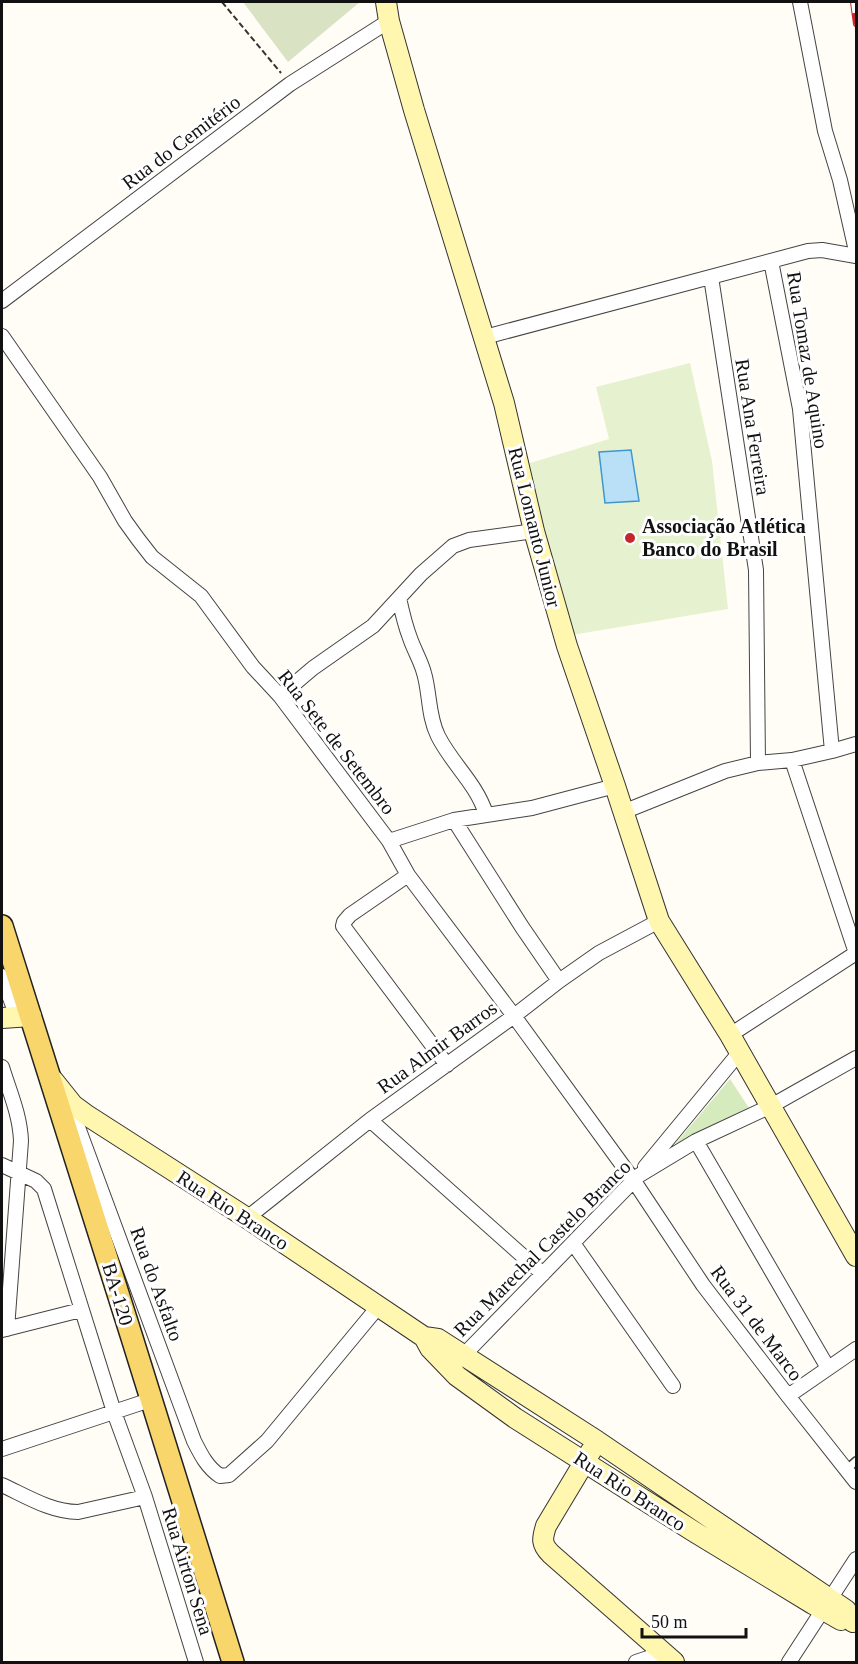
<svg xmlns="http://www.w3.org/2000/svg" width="858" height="1664" font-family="Georgia,serif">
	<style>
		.green { fill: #d5ebbd }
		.cemetery { fill: #d9e3c4 }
		.pitch { fill: #e6f2cf }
		.water { fill: #b9e0f7; stroke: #3f96cf; stroke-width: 1.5 }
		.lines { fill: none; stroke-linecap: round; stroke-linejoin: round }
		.lane-casing { stroke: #444; stroke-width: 10 }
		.street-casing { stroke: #444; stroke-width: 16 }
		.secondary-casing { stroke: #333; stroke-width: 22 }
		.primary-casing { stroke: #222; stroke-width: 24 }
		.path { stroke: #333; stroke-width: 2; stroke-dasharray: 6 3; stroke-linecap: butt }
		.lane { stroke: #fff; stroke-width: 7 }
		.street { stroke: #fff; stroke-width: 14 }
		.secondary { stroke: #fff6b0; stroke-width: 20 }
		.primary { stroke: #f9d66b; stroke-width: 21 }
		.rail-casing { stroke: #c4262e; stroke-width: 6 }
		.rail { stroke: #fff; stroke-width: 4; stroke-dasharray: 11; stroke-linecap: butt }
		.poi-dot { fill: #c4262e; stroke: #fff; stroke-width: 2 }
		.labels { text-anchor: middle; stroke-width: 6; stroke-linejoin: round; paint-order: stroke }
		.street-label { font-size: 20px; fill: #111; stroke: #fff }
		.poi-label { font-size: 20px; font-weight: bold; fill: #111; stroke: #fff; text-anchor: start }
	</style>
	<rect width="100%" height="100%" fill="#fffdf5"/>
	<path class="green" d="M730,1079L749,1108L671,1149Z"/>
	<path class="cemetery" d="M243,2H360L288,62Z"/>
	<path class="pitch" d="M690,363L712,461L728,609L572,635L517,467L609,439L596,387Z"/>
	<path class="water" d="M631,450L639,501L605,503L599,452Z"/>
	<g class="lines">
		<g class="lane-casing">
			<path id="lane" d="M846,1470L856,1461"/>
		</g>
		<g class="street-casing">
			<path id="street" d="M800,2L825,131L840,180L856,251
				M771,261L800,409L832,751
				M711,277L756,570L758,763
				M2,301L290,84L389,21
				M2,336L100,477L125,521L138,539L152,557L201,596L253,667L280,696L389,841L408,875L514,1016L634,1181L703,1285L788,1396L856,1482
				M485,337L808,251L822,250L856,256
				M399,598C402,612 405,625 410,638C414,650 421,661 424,673C430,693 428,716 438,736C452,764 476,783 486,814
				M280,696L313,668L373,626L421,574L453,546L469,540L534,531
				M792,760L856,953
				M623,812L725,771L758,763L792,760L832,751L856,744
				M454,820L522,927L559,981
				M389,841L454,820L532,808L615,786
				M408,875L350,915L344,922L343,926L447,1065
				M2,976L17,1017
				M730,1035L856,953
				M2,1067C10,1093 20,1115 21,1141L7,1329
				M69,1103L194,1441C201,1455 207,1467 220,1476L229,1475L267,1441L378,1307
				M370,1120L543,1274
				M696,1141L828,1368
				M2,1165L36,1181L44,1189L114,1412L145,1497
				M645,1167L739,1053
				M247,1218L370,1120L514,1016L559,981L599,953L659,921
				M573,1243L673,1386
				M2,1330L81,1310
				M458,1361L638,1176L696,1141L771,1106L856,1058
				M788,1396L856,1349
				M2,1449L150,1400
				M2,1485C26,1496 51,1512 78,1512L145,1497L196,1662
				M636,1662L663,1653
				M789,1662L856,1559"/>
		</g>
		<g class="secondary-casing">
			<path id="secondary" d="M386,2L389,21L414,110L504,403L534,531L567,646L615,786L659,921L730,1035L856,1256
				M2,1018L31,1016
				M53,1080L73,1105L88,1116L247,1218L424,1337L438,1339L597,1441L846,1610L853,1622
				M424,1337L430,1348L457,1376L515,1418L693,1531L813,1604L841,1620
				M591,1451L546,1526C542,1539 541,1544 551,1554L674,1662"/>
		</g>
		<g class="primary-casing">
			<path id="primary" d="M2,926C81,1170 156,1417 233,1662"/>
		</g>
		<path class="path" d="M222,2L281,73"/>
		<use href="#lane" class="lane"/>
		<use href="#street" class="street"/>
		<use href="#secondary" class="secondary"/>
		<use href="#primary" class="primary"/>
		<g class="rail-casing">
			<path id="rail" d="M853,2L856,24"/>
		</g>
		<use href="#rail" class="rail"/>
	</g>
	<circle class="poi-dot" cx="630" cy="538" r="6"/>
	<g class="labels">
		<g class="street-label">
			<text transform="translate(181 142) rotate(-37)" y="7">Rua do Cemitério</text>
			<text transform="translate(808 360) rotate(81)" y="7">Rua Tomaz de Aquino</text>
			<text transform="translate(753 427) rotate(81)" y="7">Rua Ana Ferreira</text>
			<text transform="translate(535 527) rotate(76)" y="7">Rua Lomanto Junior</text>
			<text transform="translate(337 742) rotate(52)" y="7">Rua Sete de Setembro</text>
			<text transform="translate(437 1047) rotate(-36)" y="7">Rua Almir Barros</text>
			<text transform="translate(233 1210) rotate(33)" y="7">Rua Rio Branco</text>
			<text transform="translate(542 1248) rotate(-45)" y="7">Rua Marechal Castelo Branco</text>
			<text transform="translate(157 1284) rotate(70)" y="7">Rua do Asfalto</text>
			<text transform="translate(118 1294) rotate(73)" y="7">BA-120</text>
			<text transform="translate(757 1323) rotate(53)" y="7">Rua 31 de Marco</text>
			<text transform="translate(630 1491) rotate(33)" y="7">Rua Rio Branco</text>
			<text transform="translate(188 1571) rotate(73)" y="7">Rua Airton Sena</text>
		</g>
		<g class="poi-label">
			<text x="642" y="533">Associação Atlética<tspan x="642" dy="23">Banco do Brasil</tspan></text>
		</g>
	</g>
	<rect width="858" height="1664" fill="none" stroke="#111111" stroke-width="6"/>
	<path d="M642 1628v9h104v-9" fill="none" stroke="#111111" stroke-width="3"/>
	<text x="651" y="1628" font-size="18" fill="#111111" stroke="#ffffff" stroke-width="4.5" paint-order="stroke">50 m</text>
</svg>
